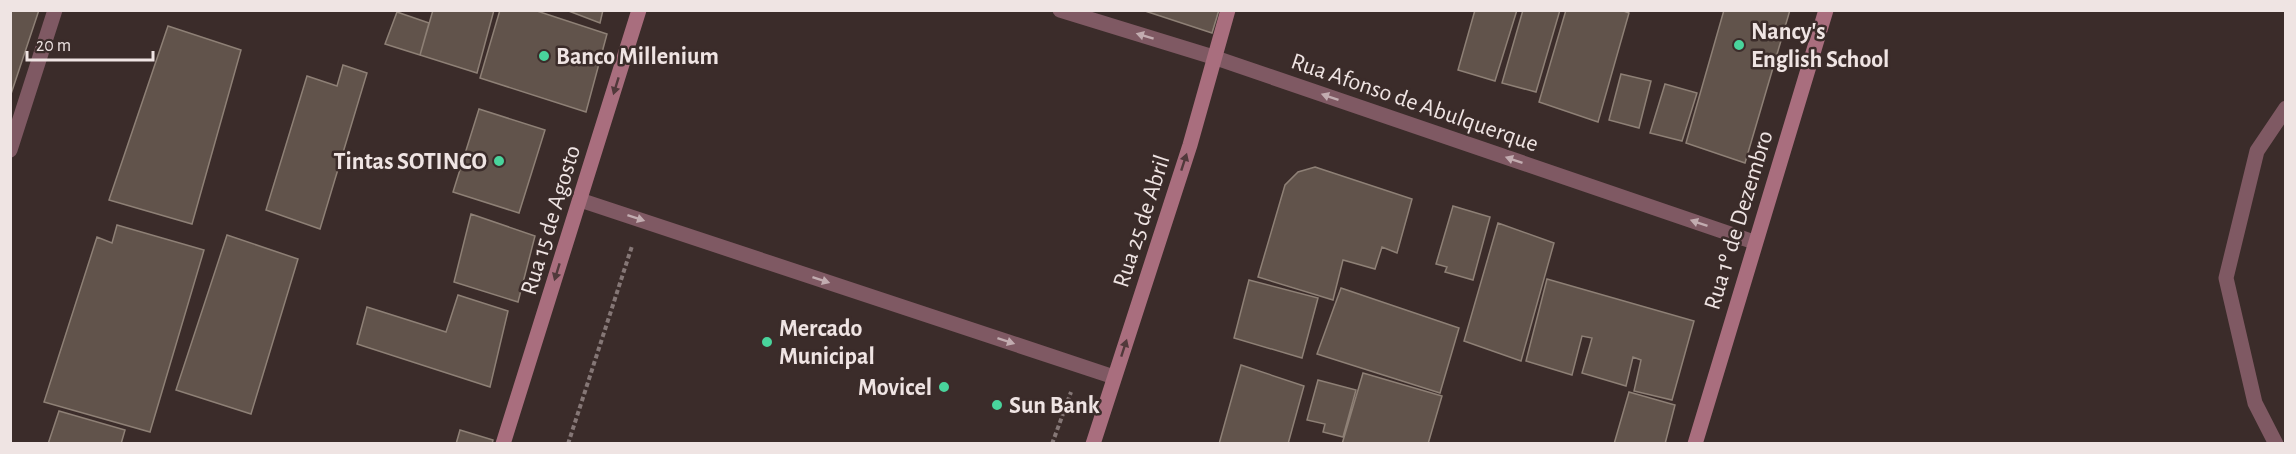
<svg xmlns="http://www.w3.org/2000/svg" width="2296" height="454" font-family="'Alegreya Sans',sans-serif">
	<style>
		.building { fill: #61534b; stroke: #8e8076; stroke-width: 1.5 }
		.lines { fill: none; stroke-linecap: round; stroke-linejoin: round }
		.path { stroke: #857776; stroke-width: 4; stroke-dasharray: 4.5 3; stroke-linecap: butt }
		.lane { stroke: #7f5963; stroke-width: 15 }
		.street { stroke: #7f5963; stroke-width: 15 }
		.secondary { stroke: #a96e7e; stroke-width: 15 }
		.oneway { fill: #c2acb0 }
		.oneway2 { fill: #51393b }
		.poi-dot { fill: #49d49c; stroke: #3b2c2a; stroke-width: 2 }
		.labels { text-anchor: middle; stroke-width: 5; stroke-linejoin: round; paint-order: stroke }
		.poi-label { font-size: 24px; font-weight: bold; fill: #efe4e3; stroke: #3b2c2a; text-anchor: start }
		.street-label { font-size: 24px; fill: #efe4e3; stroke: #3b2c2a }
	</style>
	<rect width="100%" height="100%" fill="#3b2c2a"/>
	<path class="building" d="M10,10H39L10,97Z
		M433,10H494L477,73L420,55Z
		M500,10H534L607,34L586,112L480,78Z
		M566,10H603L600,23Z
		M1142,10H1219L1212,33Z
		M1475,10H1517L1495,81L1458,70Z
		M1523,10H1560L1536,92L1502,83Z
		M1566,10H1621L1629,13L1598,122L1539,102Z
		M1724,10H1790L1745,163L1686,143Z
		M397,12L429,23L420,55L385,44Z
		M168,26L241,50L192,224L109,200Z
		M343,65L367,73L320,229L266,210L307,76L337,86Z
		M1621,74L1651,81L1639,128L1609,120Z
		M1665,84L1697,93L1682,141L1650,133Z
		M479,109L545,130L519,213L453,192Z
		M1315,167L1412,199L1397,253L1382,247L1375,269L1343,260L1333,300L1258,277L1285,185L1298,172Z
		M1453,206L1490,217L1473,280L1445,272L1447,267L1436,264Z
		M471,214L535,236L518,302L454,282Z
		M1498,223L1554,243L1521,361L1464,341Z
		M117,225L204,250L150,432L44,402L97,237L112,243Z
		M227,235L298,259L251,414L176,390Z
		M1547,279L1694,321L1672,400L1634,391L1641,360L1633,357L1626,386L1582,373L1592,338L1582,336L1572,375L1526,361Z
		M1249,280L1318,298L1302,358L1234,338Z
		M1341,288L1459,328L1440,393L1317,354Z
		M458,295L508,311L490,387L357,344L367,307L446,332Z
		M1241,365L1304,386L1288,444H1219Z
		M1363,373L1442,396L1428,444H1342Z
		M1318,380L1356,390L1343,437L1323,432L1325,424L1307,420Z
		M1629,392L1675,405L1665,444H1614Z
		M59,411L125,430L121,444H48Z
		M460,430L493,440L492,444H456Z"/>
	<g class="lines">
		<path class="path" d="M568,444L632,246
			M1052,444L1071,392"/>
		<path class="lane" d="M2276,444L2255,403L2226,278L2257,151L2286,108"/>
		<path class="street" d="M1060,10L1213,57L1754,242
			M10,150L55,10
			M580,200L1114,377"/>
		<path class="secondary" d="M503,444L639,10
			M1093,444L1190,145L1228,10
			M1695,444L1826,10"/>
	</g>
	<defs><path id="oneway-solid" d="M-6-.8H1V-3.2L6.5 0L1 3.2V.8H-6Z" transform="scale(1.5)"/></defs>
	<g class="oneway">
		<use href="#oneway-solid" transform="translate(1145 36) rotate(-163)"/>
		<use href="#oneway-solid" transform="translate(1330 97) rotate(-161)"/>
		<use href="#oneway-solid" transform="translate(1514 160) rotate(-161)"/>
		<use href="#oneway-solid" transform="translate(636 218) rotate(18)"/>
		<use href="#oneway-solid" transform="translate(1699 223) rotate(-161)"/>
		<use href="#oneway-solid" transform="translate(821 280) rotate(18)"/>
		<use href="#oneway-solid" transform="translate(1006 341) rotate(18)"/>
	</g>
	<g class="oneway2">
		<use href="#oneway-solid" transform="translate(616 86) rotate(107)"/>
		<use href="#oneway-solid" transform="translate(1184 162) rotate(-72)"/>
		<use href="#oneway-solid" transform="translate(557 272) rotate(107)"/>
		<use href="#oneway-solid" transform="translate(1124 348) rotate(-72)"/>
	</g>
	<g class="poi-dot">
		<circle cx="1739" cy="45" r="6"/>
		<circle cx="544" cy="56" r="6"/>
		<circle cx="499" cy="161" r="6"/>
		<circle cx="767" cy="342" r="6"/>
		<circle cx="944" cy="387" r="6"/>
		<circle cx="997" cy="405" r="6"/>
	</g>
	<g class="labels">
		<g class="poi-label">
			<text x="1751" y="39">Nancy's<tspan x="1751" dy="28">English School</tspan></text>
			<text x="556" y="64">Banco Millenium</text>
			<text x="487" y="169" text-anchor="end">Tintas SOTINCO</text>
			<text x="779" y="336">Mercado<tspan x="779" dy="28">Municipal</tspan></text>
			<text x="932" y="395" text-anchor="end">Movicel</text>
			<text x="1009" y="413">Sun Bank</text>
		</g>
		<g class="street-label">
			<text transform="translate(1415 102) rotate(19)" y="8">Rua Afonso de Abulquerque</text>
			<text transform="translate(550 220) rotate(-73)" y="8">Rua 15 de Agosto</text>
			<text transform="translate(1738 220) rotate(-73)" y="8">Rua 1º de Dezembro</text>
			<text transform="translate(1141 221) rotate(-72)" y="8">Rua 25 de Abril</text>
		</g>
	</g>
	<rect width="2296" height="454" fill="none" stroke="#efe4e3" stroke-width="24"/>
	<path d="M27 51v9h126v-9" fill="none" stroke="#efe4e3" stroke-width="3"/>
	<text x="36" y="51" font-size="18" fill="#efe4e3" stroke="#3b2c2a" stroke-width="4.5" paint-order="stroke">20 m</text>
</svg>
